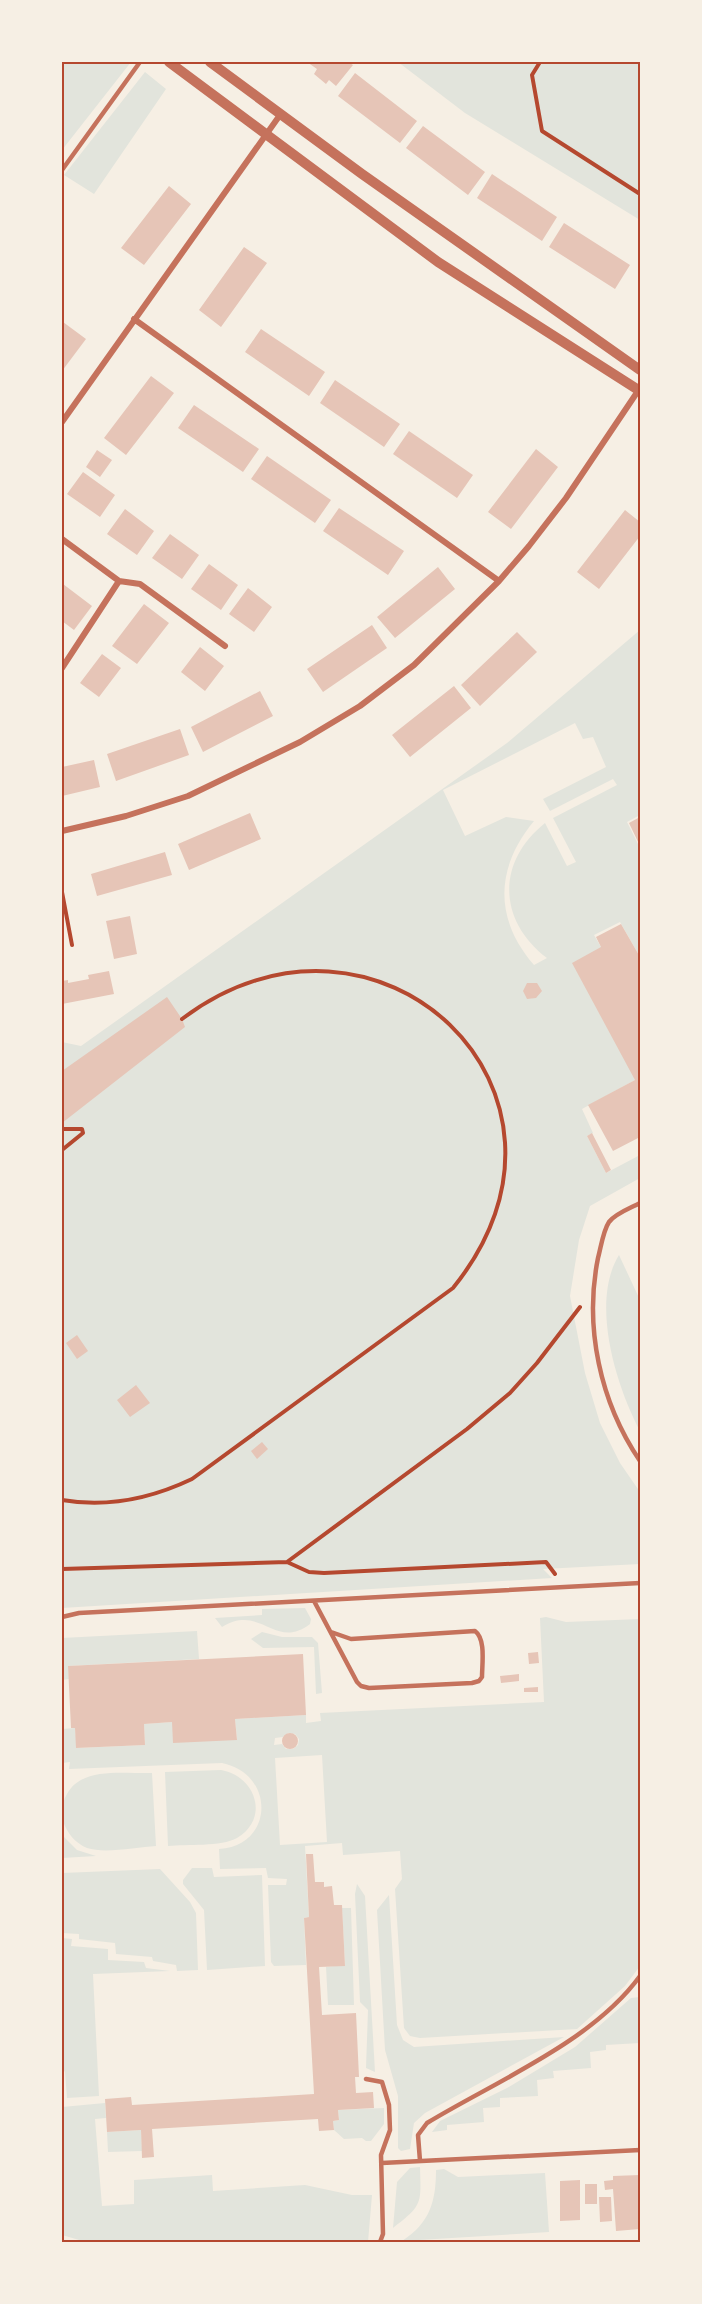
<svg xmlns="http://www.w3.org/2000/svg" width="702" height="2304" font-family="'PT Sans Narrow',sans-serif">
	<style>
		.green { fill: #e2e4dc; fill-rule: evenodd }
		.building { fill: #e6c5b7 }
		.lines { fill: none; stroke-linecap: round; stroke-linejoin: round }
		.path { stroke: #b5482f; stroke-width: 4 }
		.service { stroke: #c5725c; stroke-width: 4.5 }
		.minor { stroke: #c5725c; stroke-width: 6 }
		.tertiary { stroke: #c5725c; stroke-width: 10 }
		.neatline { fill: none; stroke: #b5482f; stroke-width: 2 }
	</style>
	<rect width="100%" height="100%" fill="#f6efe4"/>
	<path class="green" d="M62,62H131L62,150Z
		M398,62H640V220L465,113Z
		M145,72L166,89L94,194L64,175Z
		M640,630V815L627,822L640,848V957L620,922L594,935L601,947L635,1080L582,1109L593,1133L587,1136L606,1173L640,1155V1178L590,1206L579,1240L570,1296L585,1373L600,1423L620,1463L640,1492V1564L543,1569L552,1578L62,1608V1042L81,1046L507,743ZM575,723L583,739L593,737L606,767L543,799L550,811L613,779L617,785L553,818L576,862L567,866L545,823C496,862 498,921 547,958L534,965C494,919 495,868 534,821L506,817L465,836L443,790Z
		M619,1255L640,1300V1431C616,1386 590,1302 619,1255Z
		M305,1608L311,1619L310,1624C275,1651 261,1603 222,1627L215,1618L262,1615V1609Z
		M546,1617L566,1622L640,1619V1966L625,1986L577,2029L420,2038L410,2036L404,2028L395,1889L402,1879L400,1851L343,1855L342,1843L305,1846L309,1917L304,1918L306,1965L274,1966L271,1962L268,1885H286L287,1879L268,1878L266,1868L220,1869L219,1849C274,1846 276,1774 222,1763L69,1769L70,1762L62,1763V1729L75,1728L77,1748L145,1745L144,1724L172,1722L237,1739L235,1719L306,1715V1723L321,1721L320,1713L544,1702L540,1618ZM288,1733L295,1734L299,1739L298,1745L293,1749H286L282,1744L274,1745L275,1738L283,1737ZM322,1755L327,1842L280,1845L275,1758Z
		M197,1631L199,1659L68,1666L69,1679L62,1680V1638Z
		M262,1632L282,1637H312L318,1643L322,1693L316,1694L314,1647L263,1648L251,1639Z
		M221,1770C256,1776 270,1819 237,1838C221,1847 187,1844 168,1846L165,1772Z
		M152,1773L156,1846C137,1847 105,1854 87,1848C75,1843 67,1833 63,1821C61,1812 62,1802 67,1794C82,1766 125,1774 152,1773Z
		M62,1835L77,1850L96,1856L62,1858Z
		M192,1868H212L214,1877L262,1875L265,1966L207,1970L204,1910L183,1884V1880Z
		M160,1869L190,1902L196,1913L198,1970L177,1971L176,1965L153,1961L152,1957L116,1954L115,1943L79,1939V1934L62,1933V1873Z
		M357,1884L365,1896L375,2072L366,2068L368,2010L360,2002L355,1894Z
		M389,1895L397,2025L403,2040L414,2047L564,2037L425,2113L414,2123L410,2149L401,2151L398,2148V2096L385,2050L377,1910Z
		M342,1908H351L354,2005H328L326,1967L345,1965Z
		M62,1938L72,1939L71,1946L108,1949V1960L144,1962L146,1968L170,1971L93,1974L99,2096L67,2098L65,2072L62,2068Z
		M640,1997V2043L606,2045V2050L590,2052L591,2068L553,2071L554,2078L537,2080L538,2096L500,2098V2107L483,2108L484,2122L447,2125V2130L432,2132L440,2121L507,2088L575,2047L631,1998Z
		M105,2103L106,2118L95,2119L102,2206L134,2204V2180L212,2175L213,2191L305,2185L352,2195H372L368,2242H86L62,2235V2107Z
		M384,2108V2124L371,2141H366L362,2138L344,2139L334,2130L333,2121L339,2120L338,2110Z
		M141,2130L142,2151L108,2152L107,2132Z
		M420,2167C421,2204 423,2205 393,2228L397,2182L410,2168Z
		M444,2169L458,2177L545,2173L549,2232L402,2241C430,2223 436,2201 436,2170Z"/>
	<path class="building" d="M307,62H337L340,64L342,62H348L353,65L336,86L329,80L326,84L314,74L317,69Z
		M355,73L417,121L400,143L338,96Z
		M423,126L485,172L468,195L406,148Z
		M492,174L557,217L542,241L477,198Z
		M169,186L191,204L144,265L121,248Z
		M564,223L630,265L615,289L549,247Z
		M244,247L267,263L221,327L199,310Z
		M63,322L86,339L62,371V324Z
		M261,329L325,372L309,396L245,352Z
		M151,376L174,393L126,455L104,438Z
		M335,380L400,424L384,447L320,403Z
		M194,405L259,449L243,472L178,428Z
		M409,431L473,475L457,498L393,454Z
		M536,449L558,467L511,529L488,512Z
		M97,450L112,460L100,477L86,467Z
		M267,456L331,500L315,523L251,479Z
		M83,472L115,495L100,517L67,494Z
		M339,508L404,551L388,575L323,531Z
		M125,509L154,531L137,555L107,534Z
		M625,510L640,522V536L599,589L577,572Z
		M170,534L199,555L182,579L152,558Z
		M209,564L238,585L221,610L191,589Z
		M438,567L455,589L395,638L377,617Z
		M63,584L92,606L74,630L62,621V587Z
		M248,588L272,607L254,632L229,614Z
		M144,604L169,623L137,664L112,646Z
		M372,625L387,648L323,692L307,669Z
		M517,632L537,652L480,706L461,685Z
		M200,647L224,666L205,691L181,672Z
		M102,654L121,668L99,697L80,683Z
		M454,686L471,708L410,757L392,735Z
		M260,691L273,716L203,752L191,727Z
		M180,729L189,755L116,781L107,754Z
		M94,760L100,787L62,796V767Z
		M250,813L261,839L189,870L178,844Z
		M640,817V846L629,823Z
		M165,852L172,875L97,896L91,874Z
		M130,916L137,954L114,959L106,921Z
		M621,924L640,957V1137L613,1151L588,1105L635,1080L572,963L601,947L596,937Z
		M109,971L114,994L62,1004V981L68,980V983L89,979L88,975Z
		M527,983H537L542,991L536,998L527,999L523,991Z
		M167,997L182,1019L185,1027L62,1123V1071Z
		M592,1133L611,1170L606,1173L587,1136Z
		M77,1335L88,1351L77,1359L66,1343Z
		M136,1385L150,1403L130,1417L117,1400Z
		M262,1442L268,1449L257,1459L251,1451Z
		M538,1652L539,1663L529,1664L528,1653Z
		M303,1654L306,1715L235,1719L237,1740L173,1743L172,1722L144,1724L145,1745L76,1748L75,1728H71L68,1666Z
		M519,1674V1681L501,1683L500,1676Z
		M538,1687V1692H524V1688Z
		M282 1741a8 8 0 1 1 16 0a8 8 0 1 1-16 0Z
		M306,1854H313L315,1882H324V1887L332,1886L334,1905H342L345,1966L319,1967L322,2015L356,2013L359,2077H355L356,2093L373,2092L374,2108L338,2110L339,2120L333,2121L334,2130L319,2131L318,2119L152,2129L154,2157L142,2158L141,2130L107,2132L105,2099L131,2097L132,2105L314,2094L304,1918L309,1917Z
		M640,2175V2229L616,2231L613,2189L605,2190L604,2181L613,2180V2176Z
		M580,2180V2220L560,2221V2181Z
		M585,2184H597V2204H585Z
		M599,2197H611L612,2221L600,2222Z"/>
	<g class="lines">
		<path class="path" d="M540,62L532,75L542,131L640,194
			M62,892L72,945
			M62,1129H82L83,1133L62,1150
			M62,1500C108,1508 150,1499 192,1479L453,1288C612,1092 376,872 182,1019
			M287,1562L309,1572L324,1573L546,1562L555,1574
			M62,1569L287,1562L467,1429L510,1393L537,1363L580,1307"/>
		<path class="service" d="M62,170L140,62
			M640,1203C631,1208 616,1213 609,1222C603,1231 601,1247 598,1258C584,1327 600,1402 640,1461
			M314,1601L357,1682L361,1686L369,1688L472,1683L479,1681L482,1677C482,1664 486,1639 475,1631L351,1639L331,1632
			M62,1617L79,1613L640,1583
			M366,2079L382,2082L389,2105L390,2130L381,2155L383,2234L380,2242
			M420,2161L418,2135L427,2123C496,2081 592,2042 640,1976
			M382,2163L640,2150"/>
		<path class="minor" d="M134,319L499,581
			M62,422L280,115
			M62,539L119,581L140,584L225,646
			M62,668L119,581
			M62,831L126,816L188,796L300,742L360,706L414,665L499,581L529,546L566,498L640,388"/>
		<path class="tertiary" d="M169,62L438,262L640,391
			M210,62L362,174L640,370"/>
	</g>
	<rect width="702" height="2304" fill="none" stroke="#f6efe4" stroke-width="126"/>
	<rect x="63" y="63" width="576" height="2178" class="neatline"/>
</svg>
